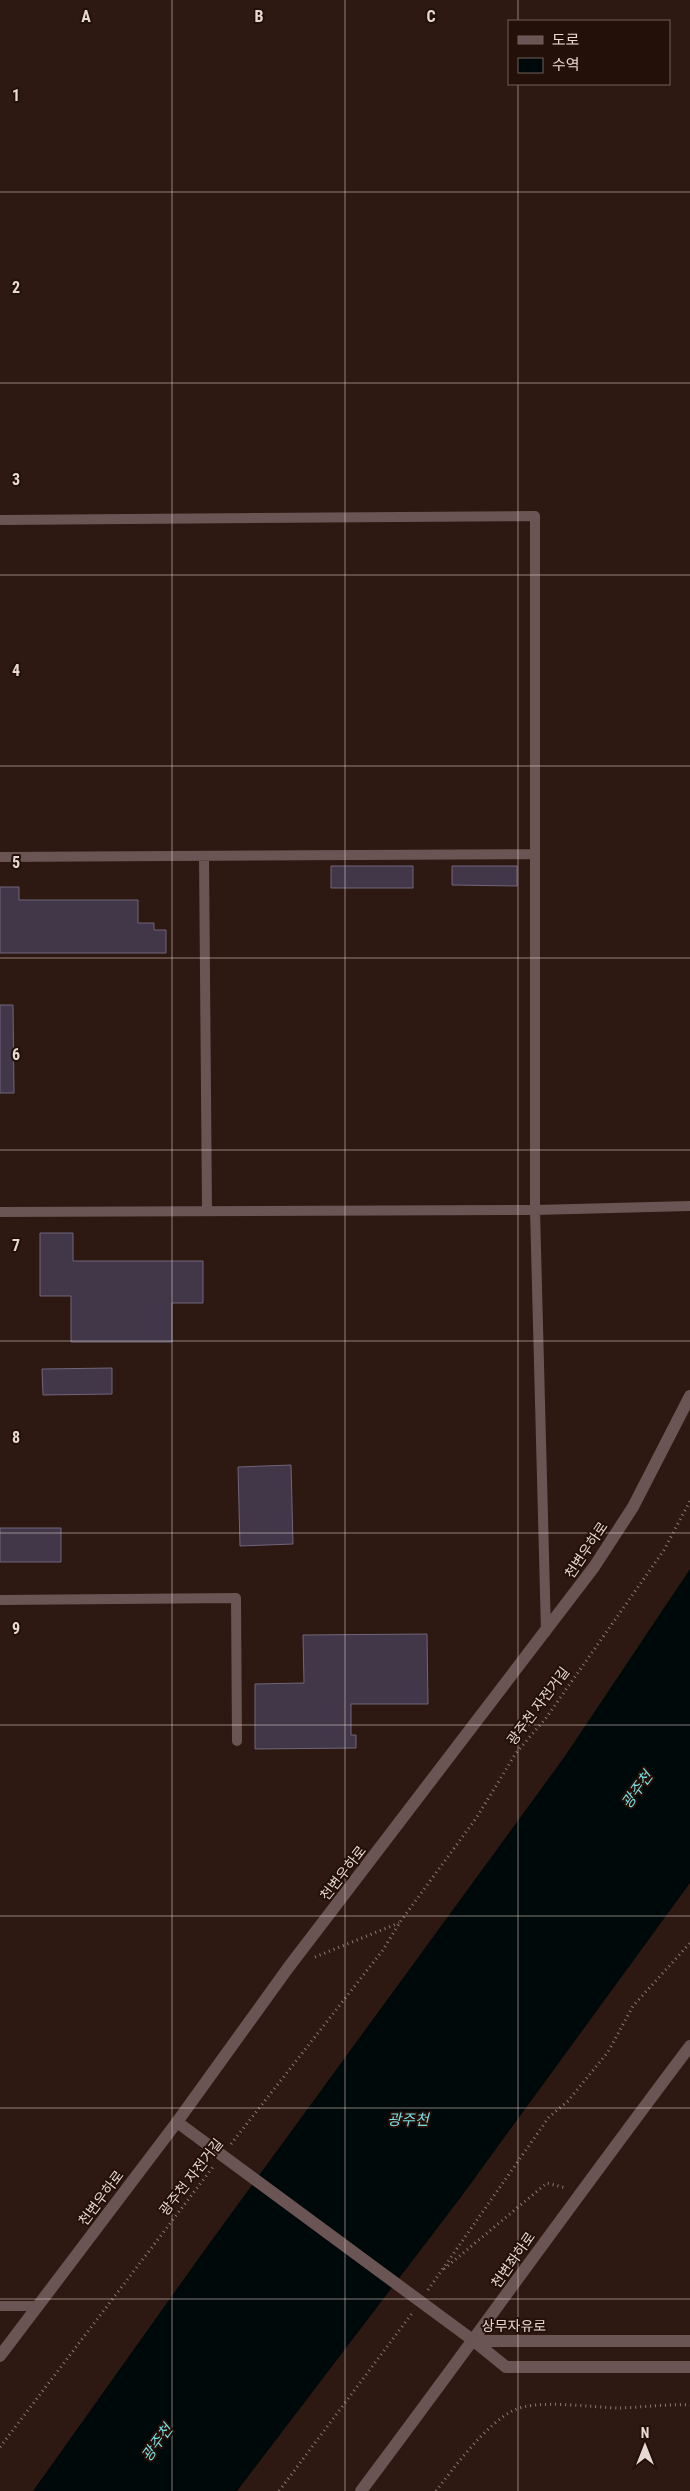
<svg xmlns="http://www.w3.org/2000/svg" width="690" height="2491" font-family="'Roboto Condensed','Noto Sans KR',sans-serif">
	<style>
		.water { fill: #00090a }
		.building { fill: #423749; stroke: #71657a }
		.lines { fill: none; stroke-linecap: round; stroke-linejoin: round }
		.path { stroke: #8b7a73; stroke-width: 3; stroke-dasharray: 1 4; stroke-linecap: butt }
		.service { stroke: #6a5454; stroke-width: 10 }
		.tertiary { stroke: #6a5454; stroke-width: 12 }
		.tertiary-bridge { stroke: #6a5454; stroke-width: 12 }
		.grid { fill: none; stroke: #e6d8d2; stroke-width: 1; stroke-opacity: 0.55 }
		.labels { text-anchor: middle; stroke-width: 4; stroke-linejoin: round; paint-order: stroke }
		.street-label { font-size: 14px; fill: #e6d8d2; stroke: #231008 }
		.water-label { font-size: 15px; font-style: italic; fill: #7adee3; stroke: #231008 }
		.grid-label { font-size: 16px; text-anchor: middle; font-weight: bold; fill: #e6d8d2; stroke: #231008; stroke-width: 4; stroke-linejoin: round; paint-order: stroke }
	</style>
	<rect width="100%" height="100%" fill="#2d1911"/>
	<path class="water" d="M690,1569V1883L461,2197L237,2491H33L201,2255L565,1756Z"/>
	<path class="building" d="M331,866H413V888H331Z
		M452,866H517V886L452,885Z
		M0,887H19V900H138V923H154V930H166V953H0Z
		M0,1005H13L14,1093H0Z
		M40,1233H73V1261H203V1303H172V1342H71V1296H40Z
		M112,1368V1394L43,1395L42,1369Z
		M291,1465L293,1544L240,1546L238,1467Z
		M0,1528H61V1562H0Z
		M427,1634L428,1704H351V1735H356V1748L255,1749V1684L304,1683L303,1635Z"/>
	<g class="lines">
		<path class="path" d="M315,1957L399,1923
			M231,2144L383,1950L400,1922L477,1817L516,1753L546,1718L664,1550L690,1501
			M444,2269L547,2183L566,2188
			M428,2290L549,2117L568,2101L608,2052L633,2006L690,1943
			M0,2447L213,2167
			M279,2491L413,2312
			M436,2491C454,2467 486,2425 512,2411C537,2398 592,2408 621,2408C645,2407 667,2404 690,2405"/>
		<path class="service" d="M0,520L535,516V854
			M204,856L207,1211
			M0,857L535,854V1210L546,1632
			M0,1212L535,1210L690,1206
			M0,1600L236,1598L237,1741
			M0,2306H38"/>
		<path class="tertiary" d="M474,2341L506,2367H690
			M474,2341H690
			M0,2356L177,2122L288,1968L594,1567L633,1507L690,1396
			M361,2491C472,2343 579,2193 690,2046"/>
		<path class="tertiary-bridge" d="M177,2122L474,2341"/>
	</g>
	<path class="grid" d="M172,0V2491M345,0V2491M518,0V21M518,84V2491M0,192H690M0,383H690M0,575H690M0,766H690M0,958H690M0,1150H690M0,1341H690M0,1533H690M0,1725H690M0,1916H690M0,2108H690M0,2299H690"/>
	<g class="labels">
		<g class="street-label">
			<text transform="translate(586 1550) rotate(-56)" y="5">천변우하로</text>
			<text transform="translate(538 1706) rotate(-53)" y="5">광주천 자전거길</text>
			<text transform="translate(343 1873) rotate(-52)" y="5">천변우하로</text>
			<text transform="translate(191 2177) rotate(-52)" y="5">광주천 자전거길</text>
			<text transform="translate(101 2198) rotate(-53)" y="5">천변우하로</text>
			<text transform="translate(513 2260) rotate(-55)" y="5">천변좌하로</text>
			<text x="514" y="2331">상무자유로</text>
		</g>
		<g class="water-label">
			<text transform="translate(637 1790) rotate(-54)" y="5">광주천</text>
			<text x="408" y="2125">광주천</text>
			<text transform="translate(157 2443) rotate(-54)" y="5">광주천</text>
		</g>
	</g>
	<g class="grid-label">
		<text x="86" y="22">A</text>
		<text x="259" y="22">B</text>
		<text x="431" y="22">C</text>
		<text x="16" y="101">1</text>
		<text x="16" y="293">2</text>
		<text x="16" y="485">3</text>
		<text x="16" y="676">4</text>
		<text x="16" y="868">5</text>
		<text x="16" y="1060">6</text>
		<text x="16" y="1251">7</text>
		<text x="16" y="1443">8</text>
		<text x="16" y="1634">9</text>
	</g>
	<rect x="508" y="20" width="162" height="65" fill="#231008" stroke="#716059"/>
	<rect x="518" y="36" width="25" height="8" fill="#6a5454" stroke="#716059"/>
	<text x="552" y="45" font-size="15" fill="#e6d8d2">도로</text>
	<rect x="518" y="58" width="25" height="15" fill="#00090a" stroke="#716059"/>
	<text x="552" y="70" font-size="15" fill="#e6d8d2">수역</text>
	<g transform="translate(645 2446)" stroke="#231008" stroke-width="4" paint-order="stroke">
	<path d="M0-4L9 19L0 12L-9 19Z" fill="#e6d8d2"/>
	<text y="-8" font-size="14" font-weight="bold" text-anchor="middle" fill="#e6d8d2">N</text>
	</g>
</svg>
